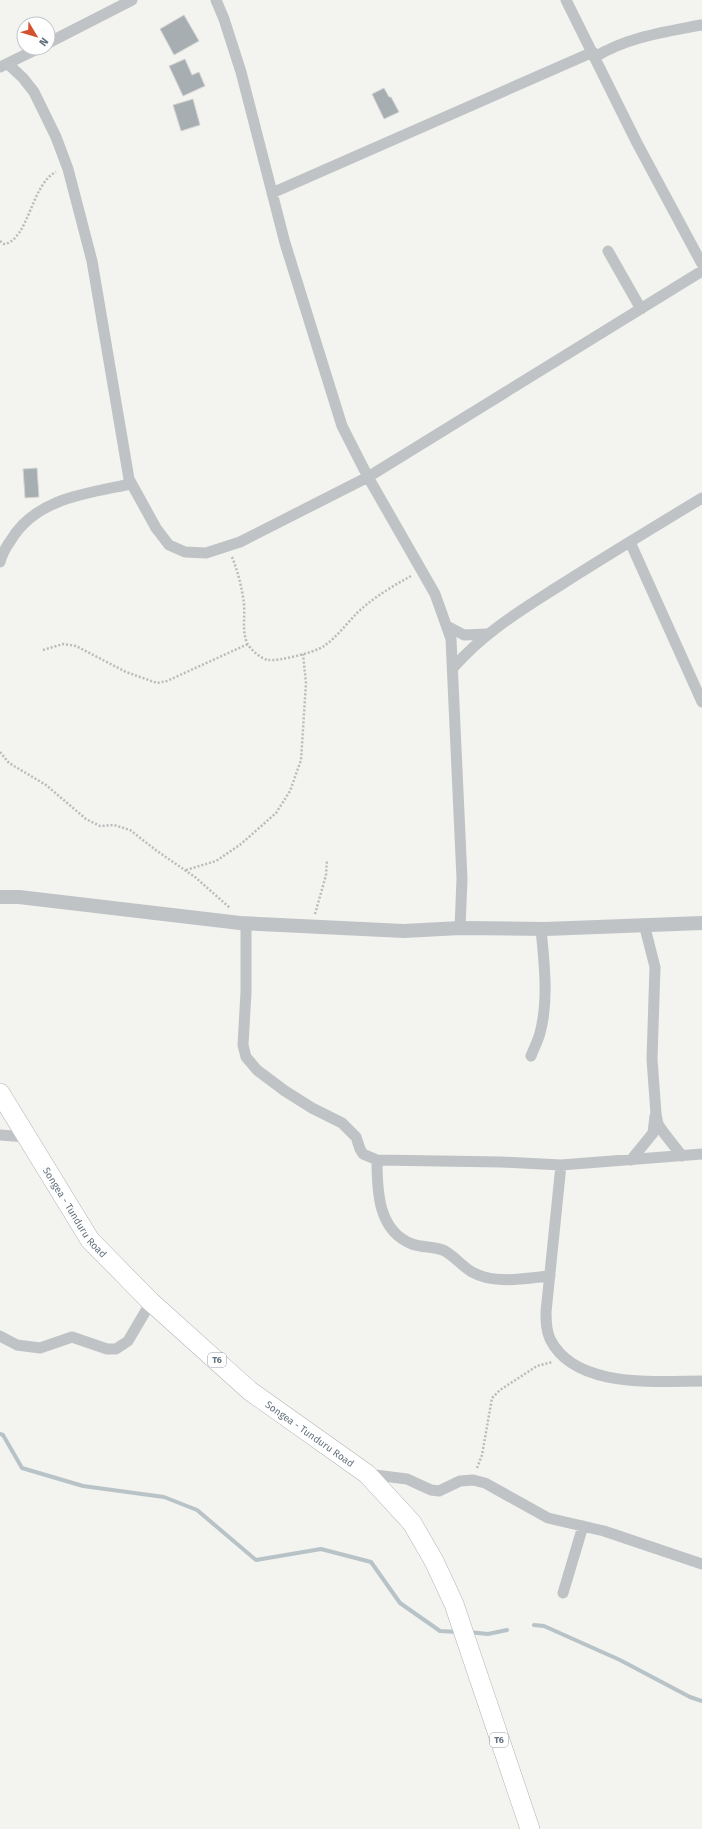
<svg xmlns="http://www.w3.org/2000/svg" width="702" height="1829" font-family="'Fira Sans',sans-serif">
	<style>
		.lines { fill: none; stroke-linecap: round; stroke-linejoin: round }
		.stream { stroke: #b8c3c7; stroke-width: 4 }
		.building { fill: #a7aeb2; stroke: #d5d5d3 }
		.trunk-casing { stroke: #b2b5b8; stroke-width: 20 }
		.path { stroke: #b9bbbd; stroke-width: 2.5; stroke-dasharray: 2 2; stroke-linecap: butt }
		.minor { stroke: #bfc3c6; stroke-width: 11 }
		.tertiary { stroke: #bfc3c6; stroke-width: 14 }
		.trunk { stroke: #fff; stroke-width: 19 }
		.labels { text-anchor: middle; stroke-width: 4; stroke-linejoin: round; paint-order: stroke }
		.shield { fill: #fff; stroke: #939da5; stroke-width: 1 }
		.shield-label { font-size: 9px; font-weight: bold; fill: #65737f }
		.street-label { font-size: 10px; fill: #65737f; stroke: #fff }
	</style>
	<rect width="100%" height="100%" fill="#f3f3f0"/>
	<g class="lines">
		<path class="stream" d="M0,1434L3,1435L22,1468L83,1486L164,1497L197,1510L256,1560L321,1549L371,1562L400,1603L440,1631L458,1632
			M534,1625L544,1626L620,1660L690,1697L702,1701
			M468,1632L488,1634L507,1630"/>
	</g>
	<path class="building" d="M184,15L199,41L174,55L160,29Z
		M185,59L192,75L199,72L205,86L183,96L169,66Z
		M384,88L389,97H391L399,112L384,119L372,94Z
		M193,99L200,125L181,131L173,105Z
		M37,468L39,497L25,498L23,469Z"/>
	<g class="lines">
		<g class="trunk-casing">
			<g id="trunk">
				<path id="s1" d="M0,1093L90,1240L151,1302L250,1391L367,1474L412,1523L434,1561L454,1604L530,1829"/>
			</g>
		</g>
		<path class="path" d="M0,241L4,244C29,240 31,184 56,172
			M232,557C238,572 242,588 244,604C245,618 242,630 247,643C250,649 261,659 268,660C279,661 314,653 324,646C337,637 347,623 358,612C374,597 393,586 411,576
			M43,650L63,644L76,646L126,672L157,683L167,681L248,644
			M0,752L9,763L46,785L86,819L100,826L114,825L130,830L157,851L195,877L230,908
			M186,870L216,861L241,844L276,813L290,791L301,760L306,683L303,654
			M315,914L326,875L327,860
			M477,1468L482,1455L492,1398L500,1390L537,1366L552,1362"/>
		<path class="minor" d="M216,0L224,19L241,72L285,243L342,426L368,477L435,594L451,639L462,879L460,928
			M566,0L637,143L702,264
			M48,43L132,0
			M595,57C627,37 665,32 701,25
			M8,64L23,78L34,92L56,137L68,169L92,261L129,479L156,528L169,545L185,552L206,553L240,542L368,477L702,271
			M0,67L39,48
			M272,193C379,146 486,99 593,52
			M608,251L641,309
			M630,542L702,702
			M0,562C2,554 6,547 11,540C36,498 88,493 131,484
			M447,626L464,635L487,634
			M453,668C483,633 520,611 559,586C606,556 654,527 702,498
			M246,924V992L243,1045L246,1057L257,1070L285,1091L312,1108L342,1123L356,1137L360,1149L363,1154L377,1160L502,1162L561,1165L702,1154
			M644,924L655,967L652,1059L656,1114L658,1124L664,1133L682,1156
			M531,1056C534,1048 538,1041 540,1033C549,1000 544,961 541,929
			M0,1135L27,1137
			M377,1160C377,1191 378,1231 412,1244C423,1248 435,1246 445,1251C455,1257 462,1266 472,1272C495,1285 525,1278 550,1276
			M631,1160L653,1133L655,1116
			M561,1165L546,1312C546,1321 546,1330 550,1339C575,1389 655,1381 702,1381
			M0,1336L17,1345L40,1348L72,1337L107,1349H116L128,1341L151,1302
			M367,1474L407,1479L431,1490L439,1491L460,1481L473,1480L485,1483L548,1518L604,1531L702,1564
			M563,1593L583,1526"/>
		<path class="tertiary" d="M0,897H19L240,923L404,931L460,928L545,929L702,923"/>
		<use href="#trunk" class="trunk"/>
	</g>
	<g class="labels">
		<g class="shield">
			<rect x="208" y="1353" width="18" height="14" rx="3"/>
			<rect x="490" y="1733" width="18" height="14" rx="3"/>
		</g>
		<g class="shield-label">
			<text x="217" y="1363">T6</text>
			<text x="499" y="1743">T6</text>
		</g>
		<g class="street-label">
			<text dy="4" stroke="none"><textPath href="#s1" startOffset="141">Songea - Tunduru Road</textPath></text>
			<text dy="4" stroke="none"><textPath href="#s1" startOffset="466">Songea - Tunduru Road</textPath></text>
		</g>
	</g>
	<g transform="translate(36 36) rotate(128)"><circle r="19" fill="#ffffff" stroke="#c1c7cc"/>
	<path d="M0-3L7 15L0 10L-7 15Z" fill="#d5522e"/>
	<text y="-6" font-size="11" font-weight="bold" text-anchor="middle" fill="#65737f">N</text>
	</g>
</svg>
